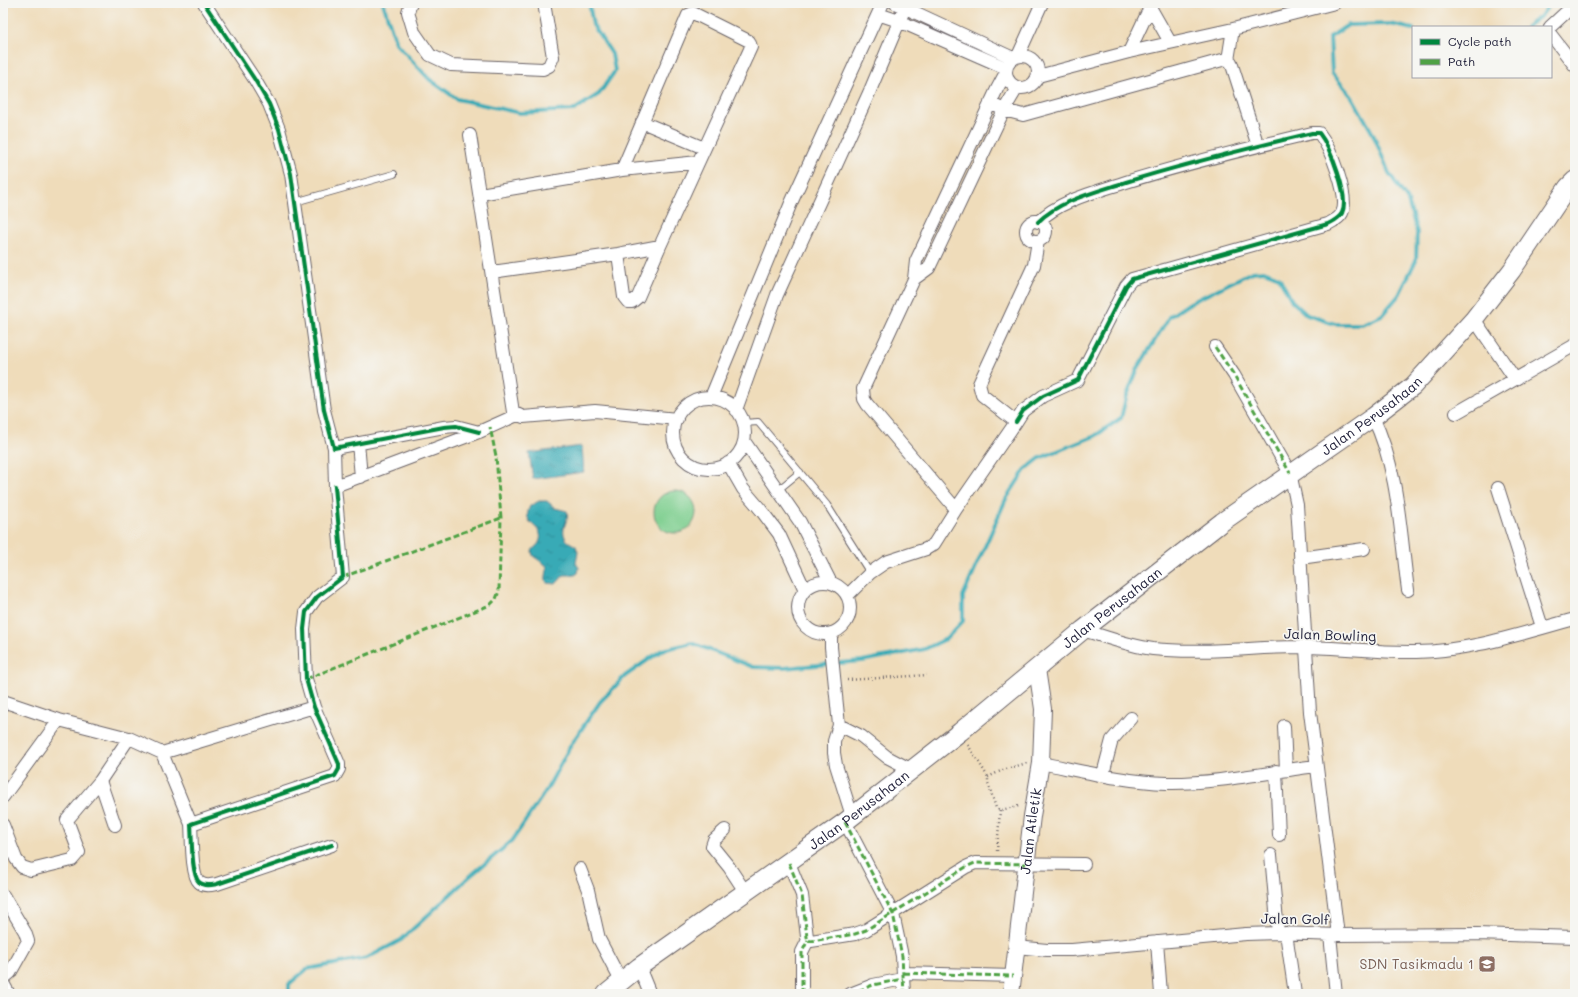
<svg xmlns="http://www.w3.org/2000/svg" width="1578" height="997" font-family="Mali,sans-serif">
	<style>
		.grass { fill: #7fcf90; stroke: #507866 }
		.water { fill: url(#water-ripples); stroke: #2e6678 }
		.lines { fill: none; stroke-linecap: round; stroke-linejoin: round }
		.stream { stroke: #39aab6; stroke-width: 4 }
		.lane-casing { stroke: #6a6367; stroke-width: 8 }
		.street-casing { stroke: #6a6367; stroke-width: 14 }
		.secondary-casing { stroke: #6a6367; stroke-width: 18 }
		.primary-casing { stroke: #6a6367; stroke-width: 20 }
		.path { stroke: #6a6367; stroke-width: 2.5; stroke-dasharray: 1 3; stroke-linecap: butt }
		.lane { stroke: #fff; stroke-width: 6 }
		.street { stroke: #fff; stroke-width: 12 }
		.secondary { stroke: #fff; stroke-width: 16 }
		.primary { stroke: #fff; stroke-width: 18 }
		.quiet { stroke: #50a245; stroke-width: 3; stroke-dasharray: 6 3; stroke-linecap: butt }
		.cycleway-casing { stroke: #f6f6f2; stroke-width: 6 }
		.cycleway { stroke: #00873e; stroke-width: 4 }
		.labels { text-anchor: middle; stroke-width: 3.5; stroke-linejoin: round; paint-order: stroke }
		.street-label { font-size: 14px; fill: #22223b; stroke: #f6f6f2 }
		.education-label { font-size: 14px; fill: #785e54; stroke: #f6f6f2; text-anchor: end }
	</style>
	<defs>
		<pattern id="water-ripples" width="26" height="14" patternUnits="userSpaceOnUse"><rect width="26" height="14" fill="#39aab6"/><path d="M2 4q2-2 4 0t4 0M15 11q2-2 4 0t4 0" fill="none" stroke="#308a95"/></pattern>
	</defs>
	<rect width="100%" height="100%" fill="#f6f6f2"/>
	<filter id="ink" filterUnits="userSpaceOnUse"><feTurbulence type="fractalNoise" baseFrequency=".025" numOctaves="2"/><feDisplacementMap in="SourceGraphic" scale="8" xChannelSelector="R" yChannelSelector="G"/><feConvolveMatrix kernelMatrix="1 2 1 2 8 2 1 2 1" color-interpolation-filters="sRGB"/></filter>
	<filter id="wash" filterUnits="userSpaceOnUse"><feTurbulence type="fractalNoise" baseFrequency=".012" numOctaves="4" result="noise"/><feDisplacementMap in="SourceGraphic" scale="16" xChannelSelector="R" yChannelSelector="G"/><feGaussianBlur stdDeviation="0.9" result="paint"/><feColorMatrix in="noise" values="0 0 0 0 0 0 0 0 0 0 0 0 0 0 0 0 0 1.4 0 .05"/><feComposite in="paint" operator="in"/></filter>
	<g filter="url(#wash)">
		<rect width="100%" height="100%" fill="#efdcba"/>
		<path class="grass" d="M654 512a21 21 0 1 1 42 0a21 21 0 1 1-42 0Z"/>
		<path class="water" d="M582,446L584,472L533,479L529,453Z
			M539,501H547L555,508L567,511C570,520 559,529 566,539C568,542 573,544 576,546L578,552L576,563L579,568L578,573L575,575H564L556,584L547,583C544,577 548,572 547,566L533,556L532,551C534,547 539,545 540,540C544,525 520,526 530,506Z"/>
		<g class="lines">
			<path class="stream" d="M383,3L396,43L429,79L457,99L520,113L574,110L599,94L615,71L612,54L593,25L589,3
				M1526,27L1541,16L1550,3
				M289,994V984L307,969L367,958L401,940L469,877L512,841L547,789L572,743L600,702L625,676L662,650L692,643L753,667L784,668L862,661L925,649L946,639L963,621V596L1006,499L1025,470L1040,458L1095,436L1121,418L1126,398L1138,368L1169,317L1190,303L1252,272L1264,271L1279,277L1292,301L1307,315L1335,324H1362L1382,315L1399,295L1416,260L1417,232L1408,201L1389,173L1373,134L1352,97L1332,73L1330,37L1348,25L1390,24L1413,29"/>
		</g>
	</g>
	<g filter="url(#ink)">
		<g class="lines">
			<g class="lane-casing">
				<path id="lane" d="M295,202L394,174
					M744,423L758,422L827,505L870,573
					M778,490L800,472"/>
			</g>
			<g class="street-casing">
				<path id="street" d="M204,3L255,80L269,104L279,129L291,174L324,410L334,448L444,427L456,426L479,432
					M411,3L408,12L414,32L430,55L451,65L543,69L549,66L553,57L544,3
					M895,3L1013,58
					M1150,7L1170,42
					M878,14L899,21L1006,68
					M1550,27L1575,4
					M1551,35L1575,66
					M1129,52L1152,3
					M1006 72a16 16 0 1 1 32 0a16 16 0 1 1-32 0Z
					M1018,56L1042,3
					M1228,60L1233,29
					M1038,76L1129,52L1233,29L1335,3
					M990,103L1004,110L1023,115L1226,59L1231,62L1258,146
					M642,122L704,148
					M470,135L513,412L523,417L595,411L677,419
					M480,194L622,170L698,162
					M1026 231a10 10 0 1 1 20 0a10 10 0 1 1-20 0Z
					M618,254L624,297L628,302H632L638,297L660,246L751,47L749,41L693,13L688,15L622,170
					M492,272L618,254L660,246
					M914,279L929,268L1004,110L1017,88
					M1474,319L1515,379
					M1215,347L1234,375L1290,473L1297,505L1310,712L1338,935
					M711,397L791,203L883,3
					M673 433a36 36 0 1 1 72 0a36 36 0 1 1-72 0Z
					M736,410L777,295L869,93L907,3
					M1456,413L1575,345
					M1373,417C1399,471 1400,532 1408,590
					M1016,422L1023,411L1043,396L1078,380L1126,286L1132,279L1328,224C1333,221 1339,219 1342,213C1350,197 1330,147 1319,133H1312C1249,148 1187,163 1126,182C1096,192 1060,200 1038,222
					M744,441L800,522L831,583
					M358,443L361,477
					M334,448L335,486L479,432L517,415
					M728,463L743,489L761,510L779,534L805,590
					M1498,488L1542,627
					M956,509L867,404L864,399L863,389L914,279L916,261L997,89L1005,74
					M1300,558L1364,549
					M798 608a26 26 0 1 1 52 0a26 26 0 1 1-52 0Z
					M847,596L870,573L886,562L926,549L934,544L956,509L1016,422L982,395L979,384L1034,265L1038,241
					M1083,630C1106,637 1129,646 1153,649C1203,654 1254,647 1304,647C1341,647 1378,653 1416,652C1471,651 1522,633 1575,619
					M831,633V647L839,725L834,741V753L836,765L852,816
					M3,701L59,720L129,738L162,753L314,707
					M839,725L861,736L887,757L912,770
					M1284,726L1286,770
					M162,753L191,824
					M1041,763C1082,771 1125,782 1167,783C1213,784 1270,772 1316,766
					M1276,771L1279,835
					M1103,774L1112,740L1131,718
					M100,781L115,825
					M3,797L59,720
					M845,822L893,914L902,956L904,994
					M3,825L16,859L22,867L31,870L72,860L79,852L67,820L100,781L129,738
					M725,830L714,840L712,846L729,867L746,893
					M332,845L217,884C212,885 204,887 199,882C191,875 192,836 191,824L335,776L339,769V764L314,707L306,679L304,629L306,612L317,597L343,577L335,486
					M1271,855L1278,933
					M789,863L802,895L807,937L808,940L811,941L855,934L866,930L966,867L975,863L1084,864
					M580,869L588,890L599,939L621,981
					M3,895L25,932L28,941L10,973L3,979
					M1286,933L1295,994
					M1330,935L1336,994
					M1157,942L1161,994
					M1016,947L1047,950H1072L1246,934L1278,933L1338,935L1477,934L1575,937
					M639,967L650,994
					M904,973L1013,976
					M3,983L9,994
					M802,994V952L808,940
					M850,994L873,985L903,979"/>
			</g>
			<g class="secondary-casing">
				<g id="secondary">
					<path id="s1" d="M1011,994L1032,816L1041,763L1043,709L1037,669"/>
				</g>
			</g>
			<g class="primary-casing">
				<g id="primary">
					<path id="s2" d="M606,994L639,967L845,822L960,732L1083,630L1222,522L1373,417L1413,386L1474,319L1512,270L1568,187L1575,180"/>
				</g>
			</g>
			<path class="path" d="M847,680L927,675
				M968,745L988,777V783L996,808L1000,810L1019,806
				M988,777L1003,770L1027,763
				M997,851L1000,810"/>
			<use href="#lane" class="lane"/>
			<use href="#street" class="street"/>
			<use href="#secondary" class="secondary"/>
			<use href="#primary" class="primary"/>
			<path class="quiet" d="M1215,347L1234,375L1290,473
				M343,577L501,518
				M306,679L490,605L496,599L499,591L501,518L496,456L490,427
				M845,822L893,914L902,956L904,994
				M789,863L802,895L807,937L808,940L811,941L855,934L866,930L966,867L975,863L1026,864
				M904,973L1013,976
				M802,994V952L808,940
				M850,994L873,985L903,979"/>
			<g class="cycleway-casing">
				<path id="cycleway" d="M204,3L255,80L269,104L279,129L291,174L324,410L334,448L444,427L456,426L479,432
					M1016,422L1023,411L1043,396L1078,380L1126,286L1132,279L1328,224C1333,221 1339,219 1342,213C1350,197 1330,147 1319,133H1312C1249,148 1187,163 1126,182C1096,192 1060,200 1038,222
					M332,845L217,884C212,885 204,887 199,882C191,875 192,836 191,824L335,776L339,769V764L314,707L306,679L304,629L306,612L317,597L343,577L335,486"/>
			</g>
			<use href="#cycleway" class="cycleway"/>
		</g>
	</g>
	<defs>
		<g id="school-square" transform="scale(0.9)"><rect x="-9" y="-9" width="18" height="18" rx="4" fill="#8d6e63" stroke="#f6f6f2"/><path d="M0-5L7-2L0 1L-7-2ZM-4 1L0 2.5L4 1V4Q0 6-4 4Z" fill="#fff"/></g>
	</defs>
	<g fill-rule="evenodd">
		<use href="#school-square" x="1487" y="964"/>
	</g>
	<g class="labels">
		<g class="street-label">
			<text dy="5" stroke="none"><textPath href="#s2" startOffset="960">Jalan Perusahaan</textPath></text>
			<text dy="5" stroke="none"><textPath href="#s2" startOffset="637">Jalan Perusahaan</textPath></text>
			<text transform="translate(1330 635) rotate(2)" y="5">Jalan Bowling</text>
			<text dy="5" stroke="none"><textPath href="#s2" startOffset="313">Jalan Perusahaan</textPath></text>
			<text dy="5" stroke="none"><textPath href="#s1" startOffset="164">Jalan Atletik</textPath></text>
			<text transform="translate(1295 919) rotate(1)" y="5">Jalan Golf</text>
		</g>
		<g class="education-label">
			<text x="1474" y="969">SDN Tasikmadu 1</text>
		</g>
	</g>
	<rect width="1578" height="997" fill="none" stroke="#f6f6f2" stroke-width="16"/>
	<rect x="1412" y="26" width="140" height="52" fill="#f6f6f2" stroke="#a1a1a9"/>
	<rect x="1420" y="39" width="20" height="6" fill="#00873e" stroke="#a1a1a9"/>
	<text x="1448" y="46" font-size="12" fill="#22223b">Cycle path</text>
	<rect x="1420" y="59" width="20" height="6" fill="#50a245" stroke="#a1a1a9"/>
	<text x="1448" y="66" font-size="12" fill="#22223b">Path</text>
</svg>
